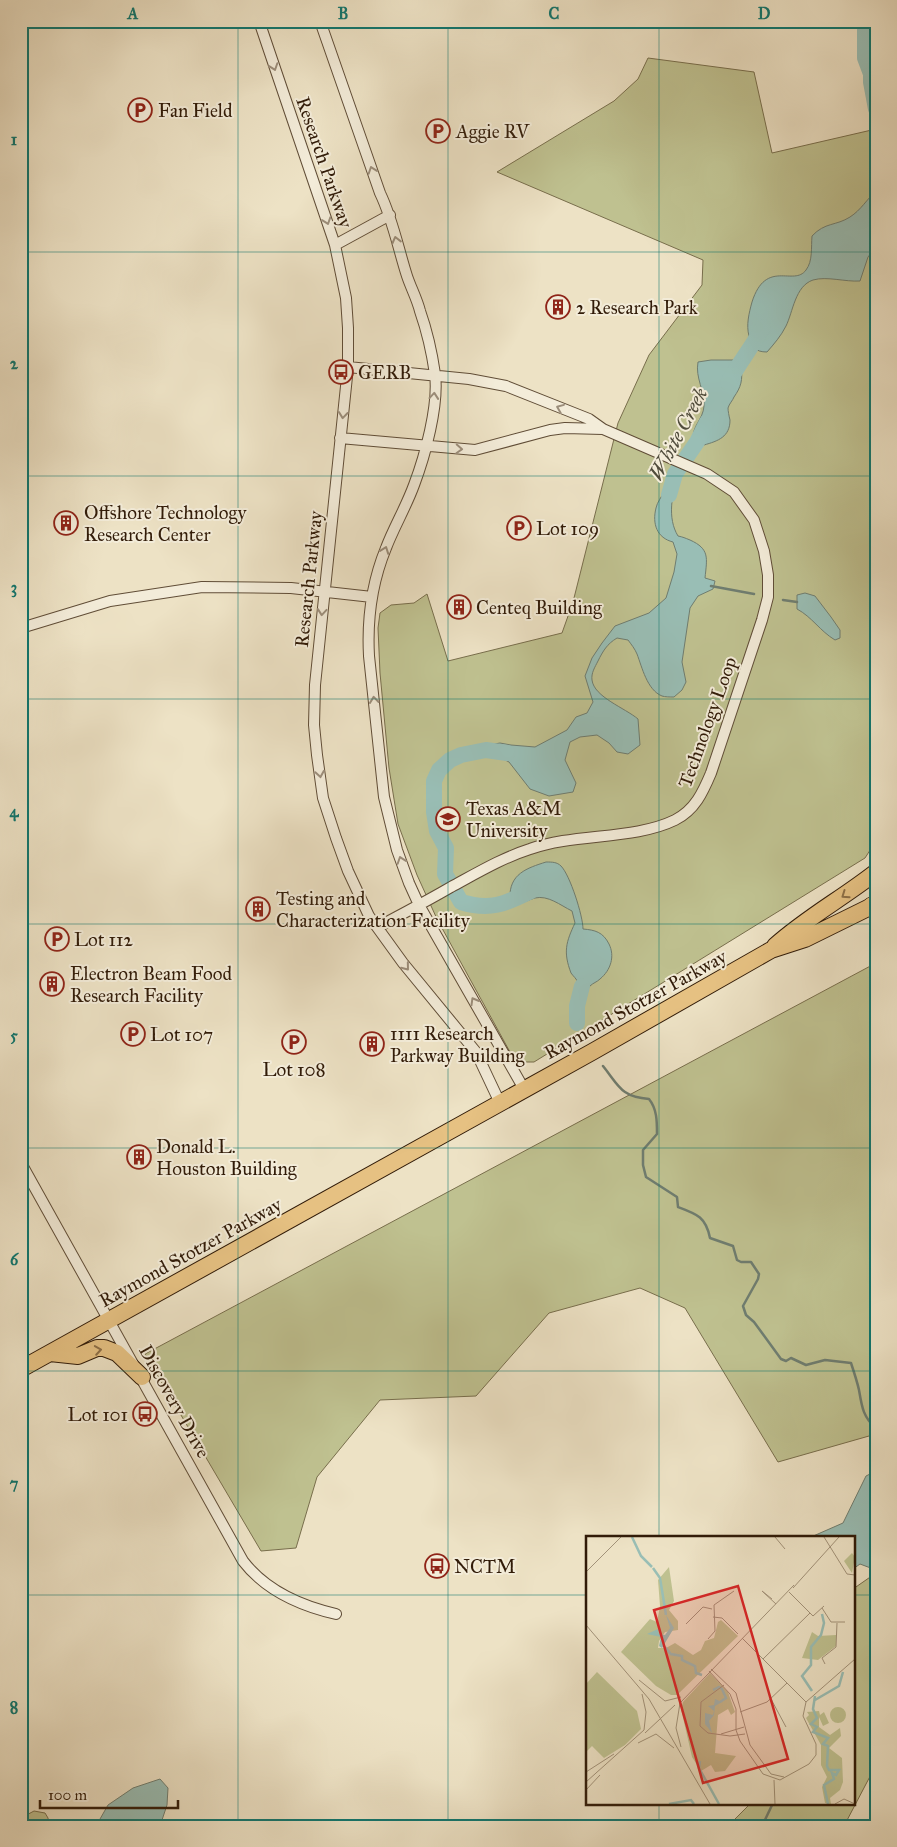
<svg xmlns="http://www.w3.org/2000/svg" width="897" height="1847" font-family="'IM FELL Great Primer',serif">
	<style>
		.green { fill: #bfc190; stroke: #786e4c }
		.water { fill: #99beb5; stroke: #6f7d70 }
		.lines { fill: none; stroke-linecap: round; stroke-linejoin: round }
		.stream { stroke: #6f7d70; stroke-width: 2.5 }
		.river { stroke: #99beb5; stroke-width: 16 }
		.minor-casing { stroke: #604d37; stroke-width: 12 }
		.primary-casing { stroke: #311b08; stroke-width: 18 }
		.trunk-casing { stroke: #311b08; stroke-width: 19 }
		.minor { stroke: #f3ecd9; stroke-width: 10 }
		.primary { stroke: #e6c182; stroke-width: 16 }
		.trunk { stroke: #e6c182; stroke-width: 18 }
		.oneway { stroke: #9c8e7b }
		.oneway2 { stroke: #8c6e45 }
		.grid { fill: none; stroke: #0f766e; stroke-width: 1; stroke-opacity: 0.55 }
		.labels { text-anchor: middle; stroke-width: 4; stroke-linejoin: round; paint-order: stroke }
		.poi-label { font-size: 19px; fill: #311b08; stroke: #f3ecd9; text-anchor: start }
		.street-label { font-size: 19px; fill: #311b08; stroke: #f3ecd9 }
		.water-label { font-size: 20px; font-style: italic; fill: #504c3c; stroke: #f3ecd9 }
		.inset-river { fill: none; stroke: #99beb5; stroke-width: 2.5 }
		.inset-road { fill: none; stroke: #a29279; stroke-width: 1 }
		.view { fill: #d62828; fill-opacity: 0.15; stroke: #d62828; stroke-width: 2.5 }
		.inset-edge { fill: none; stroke: #311b08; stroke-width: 2.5 }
		.neatline { fill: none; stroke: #0f766e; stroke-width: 2 }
		.grid-label { font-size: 16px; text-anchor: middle; font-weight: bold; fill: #0f766e }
	</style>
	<rect width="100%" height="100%" fill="#ede2c5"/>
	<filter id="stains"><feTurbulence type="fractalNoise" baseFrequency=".004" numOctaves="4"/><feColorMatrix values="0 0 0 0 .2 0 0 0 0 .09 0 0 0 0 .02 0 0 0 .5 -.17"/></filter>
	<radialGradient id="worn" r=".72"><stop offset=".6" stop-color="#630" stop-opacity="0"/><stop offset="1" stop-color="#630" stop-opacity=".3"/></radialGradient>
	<path class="green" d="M648,58L754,72L772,153L876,129V841L865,858L534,1062H520L510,1052L437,919L417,875L398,824L389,768L380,673L378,628L380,613L391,605L414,603L427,594L448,661L562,633L573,602L618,423L649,355L702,285L703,260L497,172L614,101L638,79Z
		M876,963V1434L778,1462L685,1308L640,1288L549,1313L476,1396L380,1400L317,1477L296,1548L261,1551L145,1354Z
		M876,1573V1765L844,1826H728L748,1806L747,1803H853V1589Z
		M34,1811L45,1813L48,1818L49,1826H21V1818Z"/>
	<path class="water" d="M876,191V247L868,257L860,281C845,282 827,276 813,280C795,286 793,312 786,326C781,336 774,344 767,352C755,352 752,347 749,336C746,325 749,313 752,302C766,258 794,287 806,270C813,261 811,247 812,236C825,222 836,226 850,217C861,210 867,199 876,191Z
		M711,360H733L741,367C743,380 741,387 734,397C733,400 729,404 728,408C728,411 729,416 730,420C730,437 718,441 704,445L693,440C692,425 703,420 704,406C705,391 695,378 698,362Z
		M670,472L678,475C672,494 667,518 678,536C683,537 685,538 690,540C710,549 707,558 705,578L715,581L713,589L698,596L690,608L682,662L686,682L682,690L674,697C670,697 665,697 662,696C647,690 642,667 637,654C635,649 631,644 628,640L617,638C607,644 603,651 598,661C595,667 591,673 592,680C594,697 625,708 638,719L640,745L628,754L617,752L609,743L597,735L580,737L570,742L565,760L576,783L573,792L549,796L530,789L509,762L486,750L489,745L500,743L511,745L535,747L567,730L576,717L587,713L593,702L585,676L592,658L602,643L615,626L649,613L666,598L674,572L677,554L673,542C657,538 652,524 656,508C657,502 662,497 664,491C667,485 668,478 670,472Z
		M805,593L815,596L831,617L840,630V638L835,640C820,631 812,617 797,609V595Z
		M546,862C552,862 557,862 561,866C570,875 583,916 583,929C595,930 603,932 609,944C615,956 611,970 600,979C597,982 593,983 590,986C585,991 584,998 582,1004L577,1006C574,998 581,991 578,983C577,979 573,976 571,973C563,952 566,942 575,923L572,911C560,905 548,895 535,898C528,900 523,903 516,904L510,898C509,874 527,868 546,862Z
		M876,1471V1570L860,1564L853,1569V1537H811L843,1523L866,1476Z
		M160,1779L168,1788L167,1805L160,1826H96L108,1805L133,1788Z"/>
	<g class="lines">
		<path class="stream" d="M711,586L754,594
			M783,600L797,602
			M603,1066C619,1086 621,1097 649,1099C657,1109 657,1121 657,1134L643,1150V1165L646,1177L677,1197L678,1207C697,1214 706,1217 710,1238L733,1246L737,1260L741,1262H751L759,1274L758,1279L743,1306L746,1315L754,1322L781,1359L786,1361L791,1358L806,1365L825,1360L851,1363C854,1372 857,1381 859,1390C862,1408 863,1416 876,1429
			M764,1826V1822L773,1803"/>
		<path class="river" d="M865,21V58L871,74V82L876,109
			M728,383C739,363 752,347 763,327
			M669,495L675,474L697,442L707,422
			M507,753L486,750L461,755L450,760L439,770L434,781V812L437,831L446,848L445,874L461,902C490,911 505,904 531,891
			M577,1023V1006L582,986"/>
		<g class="minor-casing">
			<path id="minor" d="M259,21L335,245L346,298L348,328V367L315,685L314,725L317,755L323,798L336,838L348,871L369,916L403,963L476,1052L500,1103
				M320,21L380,193C393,220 398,248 407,276C411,288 417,299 420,311C427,331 432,353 435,374C439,405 425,456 414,485C406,507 394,527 386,548C372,582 367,619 369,656L384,797L397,850L409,883L419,905L524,1089
				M335,245L390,215
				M348,367L469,379L506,386L589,419L603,429L707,474L734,492L754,520L764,551L768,575V597L762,620L711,773C703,792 695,810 675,820C634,840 575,833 530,849C502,858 477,873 451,887C427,901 402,914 378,927
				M340,438L475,450L550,430L565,428L603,429
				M21,628L110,601L202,587L291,588L372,597
				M21,1163L243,1561C266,1591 301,1606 336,1614"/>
		</g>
		<g class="primary-casing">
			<path id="primary" d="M775,946C806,918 843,898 876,872
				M50,1353L78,1356L97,1348H104L117,1353L142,1377
				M21,1369L592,1052L771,950L805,939L876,904"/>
		</g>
		<g class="trunk-casing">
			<path id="trunk" d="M872,906L876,905"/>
		</g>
		<use href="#minor" class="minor"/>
		<use href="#primary" class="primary"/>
		<use href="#trunk" class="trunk"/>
	</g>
	<defs><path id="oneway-chevron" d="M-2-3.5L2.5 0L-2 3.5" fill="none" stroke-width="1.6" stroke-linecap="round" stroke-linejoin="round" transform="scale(1.25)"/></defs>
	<g class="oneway">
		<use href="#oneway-chevron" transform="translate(274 67) rotate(71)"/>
		<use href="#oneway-chevron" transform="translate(372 170) rotate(-109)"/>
		<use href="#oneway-chevron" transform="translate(327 221) rotate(71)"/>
		<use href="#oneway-chevron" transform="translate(396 240) rotate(-104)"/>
		<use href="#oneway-chevron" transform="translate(434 396) rotate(-85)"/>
		<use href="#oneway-chevron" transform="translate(560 408) rotate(-158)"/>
		<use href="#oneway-chevron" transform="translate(343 415) rotate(96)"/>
		<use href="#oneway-chevron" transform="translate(459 449) rotate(3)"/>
		<use href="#oneway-chevron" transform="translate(385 550) rotate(-70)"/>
		<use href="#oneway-chevron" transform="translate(322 612) rotate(95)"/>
		<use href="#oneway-chevron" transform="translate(374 700) rotate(-96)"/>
		<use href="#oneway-chevron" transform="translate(320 774) rotate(81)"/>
		<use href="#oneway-chevron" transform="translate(401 860) rotate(-109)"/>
		<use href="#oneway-chevron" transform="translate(406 967) rotate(51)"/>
		<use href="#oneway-chevron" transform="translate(474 1001) rotate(-120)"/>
	</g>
	<g class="oneway2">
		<use href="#oneway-chevron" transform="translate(845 895) rotate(145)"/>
		<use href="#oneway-chevron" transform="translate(98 1350) rotate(-9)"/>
	</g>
	<path class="grid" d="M238,21V1826M448,21V1826M659,21V1537M21,252H876M21,476H876M21,699H876M21,924H876M21,1148H876M21,1371H876M21,1595H587M853,1595H876M659,1803V1826"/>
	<defs>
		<g id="parking-ring" transform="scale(1.25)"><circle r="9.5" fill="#f3ecd9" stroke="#8f2418" stroke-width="1.5"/><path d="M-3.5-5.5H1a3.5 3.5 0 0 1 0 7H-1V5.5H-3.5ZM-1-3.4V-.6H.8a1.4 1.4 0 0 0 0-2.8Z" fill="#8f2418"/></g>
		<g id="building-ring" transform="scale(1.25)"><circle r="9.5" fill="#f3ecd9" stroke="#8f2418" stroke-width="1.5"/><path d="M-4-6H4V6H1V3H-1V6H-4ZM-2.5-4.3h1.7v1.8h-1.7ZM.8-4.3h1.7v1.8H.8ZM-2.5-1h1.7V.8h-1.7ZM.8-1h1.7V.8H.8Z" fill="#8f2418"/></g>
		<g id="bus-ring" transform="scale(1.25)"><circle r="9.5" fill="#f3ecd9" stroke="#8f2418" stroke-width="1.5"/><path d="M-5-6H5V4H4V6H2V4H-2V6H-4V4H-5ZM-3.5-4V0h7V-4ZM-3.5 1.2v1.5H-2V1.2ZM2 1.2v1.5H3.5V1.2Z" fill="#8f2418"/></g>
		<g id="university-ring" transform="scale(1.25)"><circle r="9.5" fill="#f3ecd9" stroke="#8f2418" stroke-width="1.5"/><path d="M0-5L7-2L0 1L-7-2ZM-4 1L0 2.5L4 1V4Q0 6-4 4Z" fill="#8f2418"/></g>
	</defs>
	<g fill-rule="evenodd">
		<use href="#parking-ring" x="140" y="110"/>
		<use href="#parking-ring" x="438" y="131"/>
		<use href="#building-ring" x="558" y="307"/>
		<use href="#bus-ring" x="341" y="372"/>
		<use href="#building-ring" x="66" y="523"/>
		<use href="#parking-ring" x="519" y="528"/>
		<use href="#building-ring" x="459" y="607"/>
		<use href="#university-ring" x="448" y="819"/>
		<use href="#building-ring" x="258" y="909"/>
		<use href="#parking-ring" x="57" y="939"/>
		<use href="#building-ring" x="52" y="984"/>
		<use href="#parking-ring" x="133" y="1034"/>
		<use href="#parking-ring" x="294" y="1042"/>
		<use href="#building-ring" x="372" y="1044"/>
		<use href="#building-ring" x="139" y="1157"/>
		<use href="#bus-ring" x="145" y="1414"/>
		<use href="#bus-ring" x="437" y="1566"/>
	</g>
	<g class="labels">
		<g class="poi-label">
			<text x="158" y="117">Fan Field</text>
			<text x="456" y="138">Aggie RV</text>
			<text x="576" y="314">2 Research Park</text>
			<text x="358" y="379">GERB</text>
			<text x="84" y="519">Offshore Technology<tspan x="84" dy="22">Research Center</tspan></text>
			<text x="536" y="535">Lot 109</text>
			<text x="476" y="614">Centeq Building</text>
			<text x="466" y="815">Texas A&amp;M<tspan x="466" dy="22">University</tspan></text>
			<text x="276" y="905">Testing and<tspan x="276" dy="22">Characterization Facility</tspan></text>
			<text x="74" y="946">Lot 112</text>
			<text x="70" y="980">Electron Beam Food<tspan x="70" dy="22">Research Facility</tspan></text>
			<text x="390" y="1040">1111 Research<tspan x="390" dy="22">Parkway Building</tspan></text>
			<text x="150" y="1041">Lot 107</text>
			<text x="294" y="1076" text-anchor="middle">Lot 108</text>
			<text x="156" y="1153">Donald L.<tspan x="156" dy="22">Houston Building</tspan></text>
			<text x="128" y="1421" text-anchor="end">Lot 101</text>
			<text x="454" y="1573">NCTM</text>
		</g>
		<g class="street-label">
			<text transform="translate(325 162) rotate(71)" y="7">Research Parkway</text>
			<text transform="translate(308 579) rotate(-84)" y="7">Research Parkway</text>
			<text transform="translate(707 722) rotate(-70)" y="7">Technology Loop</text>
			<text transform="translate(635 1004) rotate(-29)" y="7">Raymond Stotzer Parkway</text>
			<text transform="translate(190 1252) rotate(-29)" y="7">Raymond Stotzer Parkway</text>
			<text transform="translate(175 1401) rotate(61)" y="7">Discovery Drive</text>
		</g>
		<g class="water-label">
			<text transform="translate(678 434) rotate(-62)" y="7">White Creek</text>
		</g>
	</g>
	<g transform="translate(586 1536)">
		<rect width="269" height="269" fill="#ede2c5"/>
		<path d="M266,17L269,21L266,37L258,25ZM83,31L88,65L83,74L92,85V94L79,96L73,105L72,112H80L89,107L107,119L115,114L119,105L128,102L132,86L135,84L152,100L91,159H85L70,150L35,116L64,83L71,86L74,70L72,44ZM226,96L232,100L250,99V110L232,124L216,122ZM11,136L51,175L55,193L39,209L18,222L6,210L0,216V148ZM124,137L142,156L149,176L145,179L142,173L132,179L129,217L150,220L139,235L129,236L125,229L115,235L106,221L95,173L97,166ZM244 179a8 8 0 1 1 16 0a8 8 0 1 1-16 0ZM233,175L234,179L238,176L243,187L237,190L233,181V191L244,199L254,192L255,200L243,212L256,222L257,246L254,254L244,262L245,268L239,267L236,251L241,241L235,229V209L220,182L223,179L221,176Z" fill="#bfc190"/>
		<path d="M80,79L88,92L76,112L73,110L75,101L61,98L72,93L73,98L79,99L84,92ZM129,163L136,166L129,170L128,179L123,185L126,197L119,188V177L127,179L128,175L122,170L128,169Z" fill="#99beb5"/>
		<path class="inset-river" d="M46,1L55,20L66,31M67,32L74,42L80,79M78,110L85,118L96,120V124L109,130L110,137L116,139M127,154L133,151L136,153L140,162L134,166M226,155L216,140L225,129V111L235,99L238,87L236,78M229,160L227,173L231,182L225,188L231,191L227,196L242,202L237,208L242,210L241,230L243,234H253L250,239L246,237L248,243L238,249L242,268M229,164L253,150L257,136M114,225L113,232L133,268M83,268L105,264L108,268"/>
		<path class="inset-road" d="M189,1L199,13M238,1L261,38L269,39M0,36L35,1M207,52L253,1M203,56L227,80L238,70M186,63L176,55L190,68M236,72L245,86H259M127,81L136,82L152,98M100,88L117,71L126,73M0,89L63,163L124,268M156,102L220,166M122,103L129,95L128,69L148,55M177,123L224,77M239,128L236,122L250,111L251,87M125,133L150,157L164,209L185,238L198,241M123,135L144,158L150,173V194L154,205L177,238L194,244L223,228L230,219V208L217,180L220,166L269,123M53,144L79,165L95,161M138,149L115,166L114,190L122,197L144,200L159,198M185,163L200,191M94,167L208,49M94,167L90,192L95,211M154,176L181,166L201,147M59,197L89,169M135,198L158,191M52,207L70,198L88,212M0,236L28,218M188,244L189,268M0,246L58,194L60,176L56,158M0,254L14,239M249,268L258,263L269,268"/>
		<path class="view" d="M152,50L202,223L117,247L68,74Z"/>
		<rect width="269" height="269" class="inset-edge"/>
	</g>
	<rect width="897" height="1847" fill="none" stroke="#ede2c5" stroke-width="55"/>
	<path d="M40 1800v8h138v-8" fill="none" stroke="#311b08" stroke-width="2.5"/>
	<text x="48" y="1800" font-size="15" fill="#311b08" stroke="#f3ecd9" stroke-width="4" paint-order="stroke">100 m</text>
	<rect x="28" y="28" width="842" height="1792" class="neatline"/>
	<g class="grid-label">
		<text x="133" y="19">A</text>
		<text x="343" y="19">B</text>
		<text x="554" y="19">C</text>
		<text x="764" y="19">D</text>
		<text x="14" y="145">1</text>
		<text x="14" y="369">2</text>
		<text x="14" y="593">3</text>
		<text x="14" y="817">4</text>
		<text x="14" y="1041">5</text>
		<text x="14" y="1265">6</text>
		<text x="14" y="1489">7</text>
		<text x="14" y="1713">8</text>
	</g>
	<rect width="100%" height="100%" filter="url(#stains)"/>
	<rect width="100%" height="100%" fill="url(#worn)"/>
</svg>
